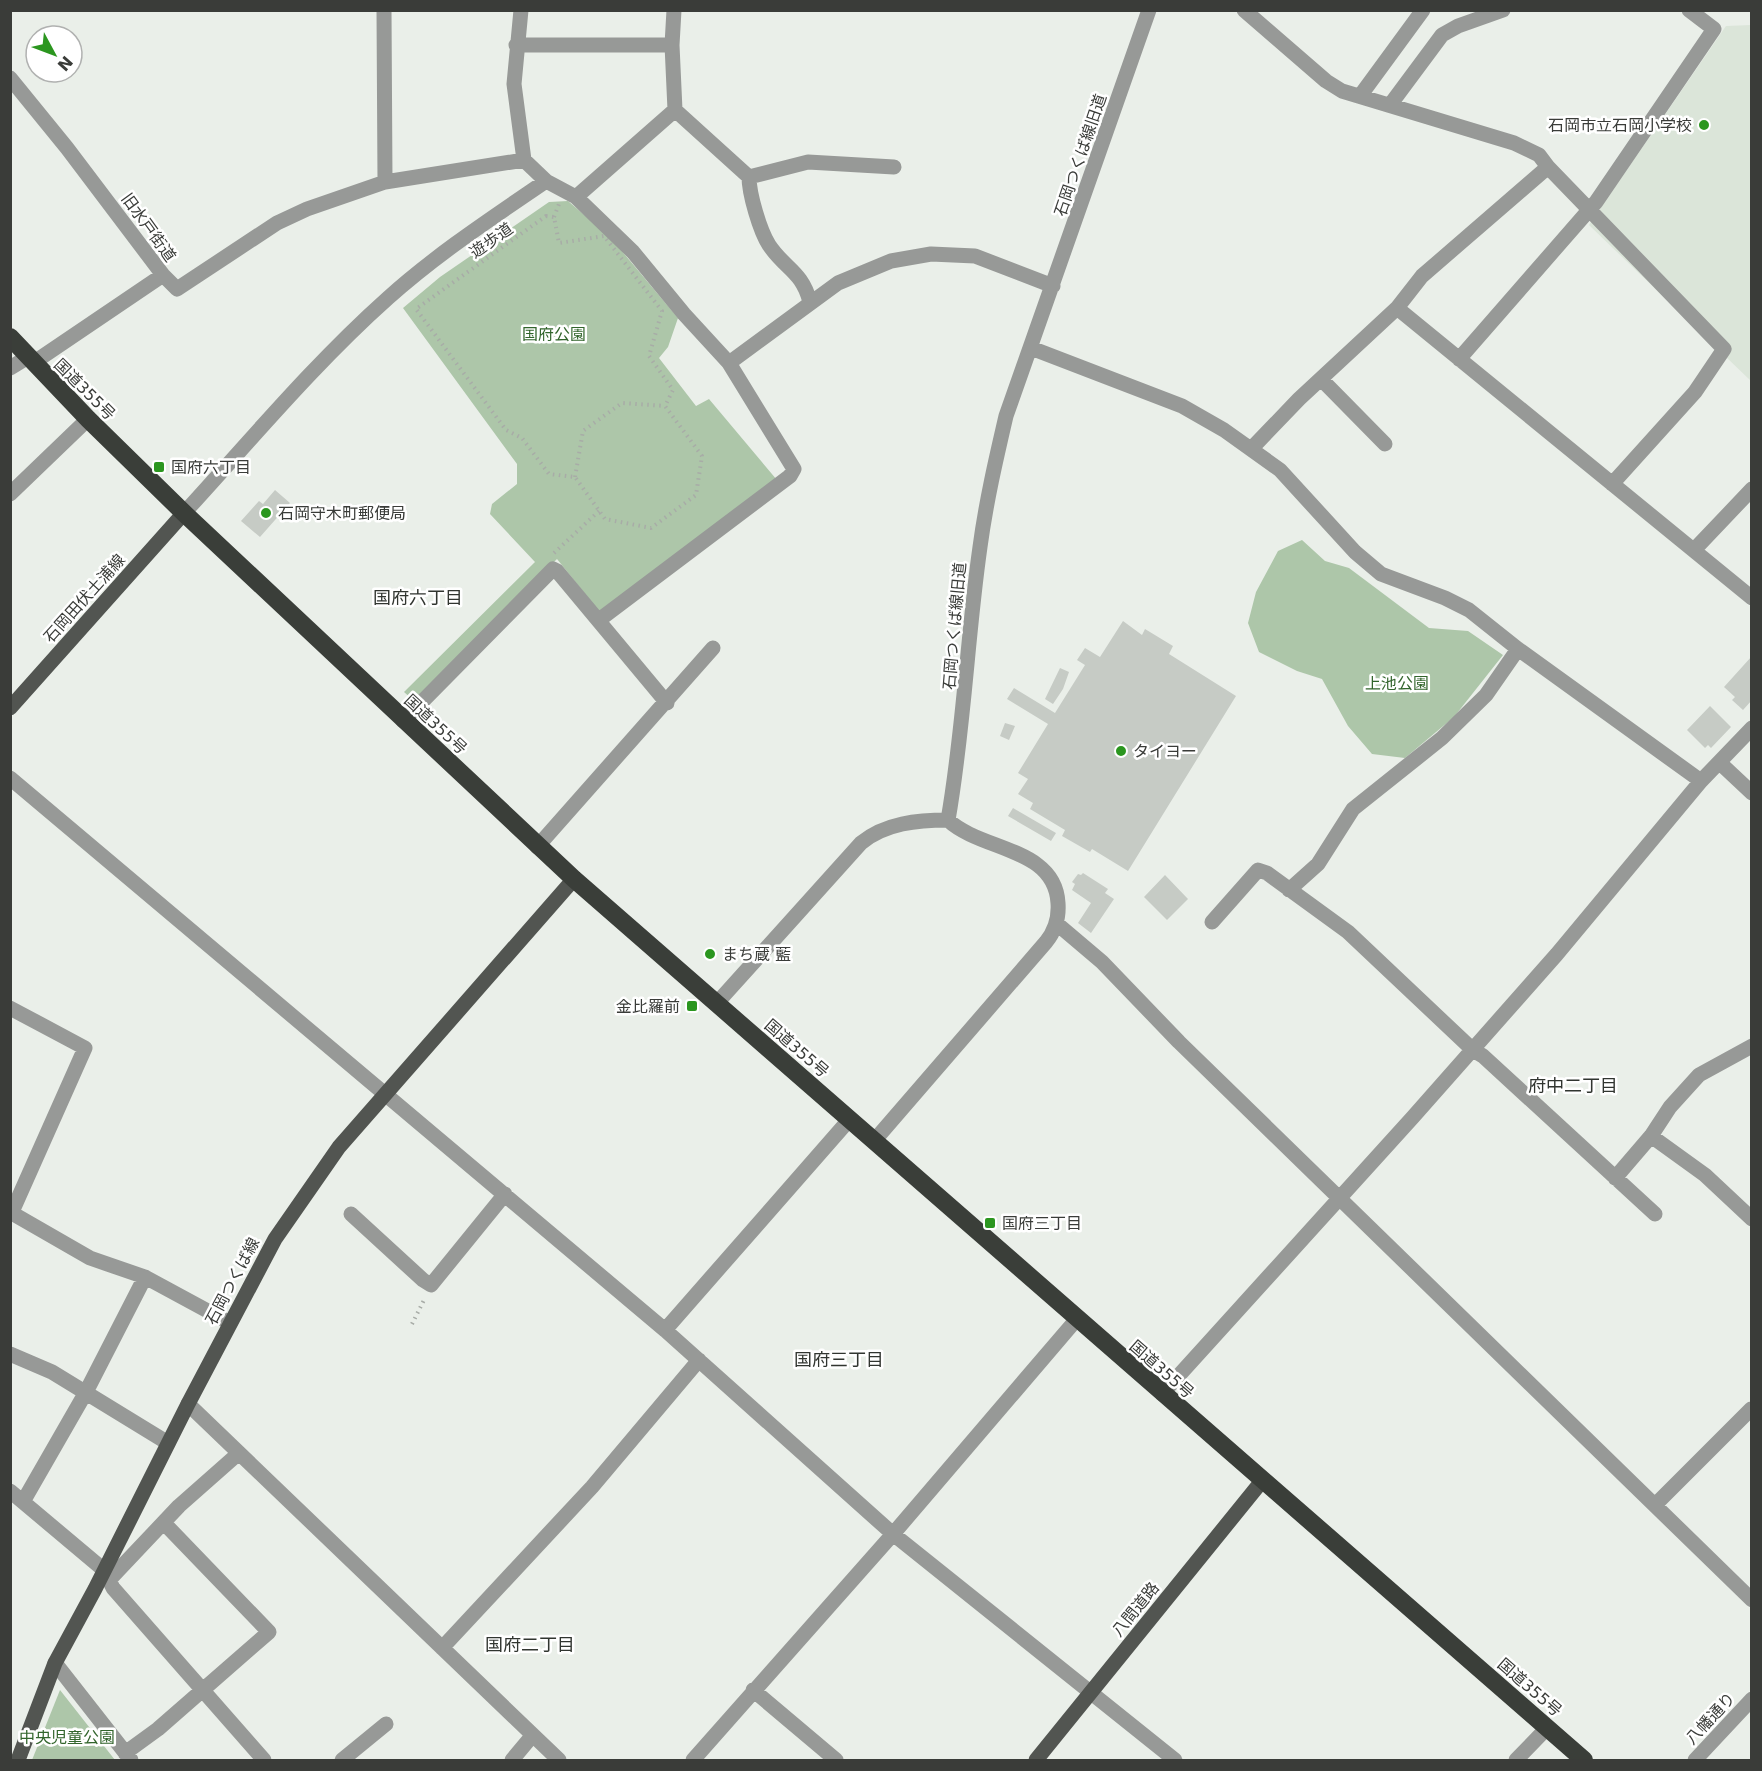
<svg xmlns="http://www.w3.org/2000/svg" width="1762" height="1771" font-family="'DejaVu Sans','Noto Sans JP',sans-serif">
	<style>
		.built { fill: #dbe5d9 }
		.green { fill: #adc6a9 }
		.building { fill: #c6cbc5 }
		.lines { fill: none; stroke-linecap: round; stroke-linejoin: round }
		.path { stroke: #a8aca7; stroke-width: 4; stroke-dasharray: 1.5 4.5; stroke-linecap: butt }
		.minor { stroke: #979997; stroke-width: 15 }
		.major { stroke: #525551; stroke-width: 15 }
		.highway { stroke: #3a3e39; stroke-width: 18 }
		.poi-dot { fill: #2b961f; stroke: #fff; stroke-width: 2 }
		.labels { text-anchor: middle; stroke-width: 5; stroke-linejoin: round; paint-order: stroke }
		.poi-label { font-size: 16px; fill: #3a3c39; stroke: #fff; text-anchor: start }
		.street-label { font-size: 16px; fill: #3a3c39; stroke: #fff }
		.park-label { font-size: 16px; fill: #32652c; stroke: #fff }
		.neighbourhood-label { font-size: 18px; fill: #313530; stroke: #fff }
	</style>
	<rect width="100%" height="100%" fill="#eaefe9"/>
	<path class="built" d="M1751,25V381L1589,225L1726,26Z"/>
	<path class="green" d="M568,201L610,237L678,318L668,347L659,358L696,406L709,399L777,480L606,611L598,610L557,559L414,701L404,692L535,562L490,514L492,504L517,484V464L403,308L440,277L549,202Z
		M1302,540L1325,561L1349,568L1429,628L1468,631L1503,655L1454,717L1405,758L1372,754L1348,726L1322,679L1297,671L1259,652L1248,623L1256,592L1278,551Z
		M60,1690L115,1760H32Z"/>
	<path class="building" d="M275,490L290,503L260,537L241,521L259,501L263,504Z
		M1123,621L1142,635L1145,629L1173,646L1169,654L1236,696L1128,871L1092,849L1090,852L1062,836L1065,830L1030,809L1033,803L1018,794L1028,779L1018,773L1048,724L1007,699L1014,688L1055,713L1085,665L1077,660L1085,648L1100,657Z
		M1752,656V700L1743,710L1732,700L1735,697L1724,687Z
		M1060,668L1069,672L1063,689L1053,704L1045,699Z
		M1710,706L1731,727L1711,748L1708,745L1705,748L1687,730Z
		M1005,723L1015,726L1009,740L1000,736Z
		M1013,808L1056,833L1051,841L1008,816Z
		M1083,873L1108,889L1105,893L1114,899L1091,933L1078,923L1091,903L1072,890L1075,884L1072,882L1078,874L1081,875Z
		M1165,875L1188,899L1167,920L1144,897Z"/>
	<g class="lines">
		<path class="path" d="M546,216L554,217L559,243L604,236L662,311L649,356L673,390L665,406L702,456L696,495L651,528L605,519L575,477L549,474L522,438L506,430L416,309Z
			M554,217L559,204
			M575,477L583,431L622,403L665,406
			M554,553L599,511
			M412,1324L425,1298"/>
		<path class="minor" d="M384,10L385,182
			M521,10L514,84L524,160
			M1244,10L1326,81L1342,91L1514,143L1539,155L1548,167L1422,276L1397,308L1299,399L1252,448
			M516,45H672
			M10,78L67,148L163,275L33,363
			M1360,96L1423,10
			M1390,105L1442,35L1458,26L1503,10
			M675,110L749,177C749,194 760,231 769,245C785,269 802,271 810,302
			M1548,167L1724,349L1695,392L1612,484
			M749,177L808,162L894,167
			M576,197L675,110L672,45L674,10
			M163,275L177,289L277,223L307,209L385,182L524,160L546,181L576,197L633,252L684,314L729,363L794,469L790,476L599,620
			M1397,308L1752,598
			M1031,348L1182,406L1224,430L1280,470L1355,552L1381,574L1445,598L1469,610L1518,649L1701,781
			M1459,359L1596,202L1714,29L1689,10
			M729,363L838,283L891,261L931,254L975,256L1053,286
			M10,368L28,357
			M1321,379L1385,444
			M10,494L88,419
			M184,513C251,440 314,364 388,298C437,254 492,218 546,181
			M1694,550L1752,489
			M403,721L553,569L557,571L667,703
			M1720,763L1752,793
			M10,778L665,1330L893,1534L1175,1760
			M537,847L713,648
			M1289,890L1318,864L1353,809L1442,738L1486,695L1518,649
			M1212,922L1258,870L1267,873L1348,932L1473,1050L1483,1056L1655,1214
			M1056,923L1102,962L1179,1042L1752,1600
			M716,1004L861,843C885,823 918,820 948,820
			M10,1008L85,1048L12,1212
			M1651,1136L1705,1175L1752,1219
			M874,1141L1046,942C1055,931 1059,917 1058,903C1055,847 981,851 948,820C964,729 967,638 980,547C986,502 996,459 1006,416L1149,10
			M1615,1178L1651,1136L1670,1107L1699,1075L1752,1046
			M10,1212L90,1258L145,1277L230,1323
			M351,1214L423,1280L431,1285L505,1194
			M665,1330L849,1120
			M10,1354L52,1372L168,1443
			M1162,1394L1413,1117L1557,954L1701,781L1752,728
			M188,1404L559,1760
			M10,1491L104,1570L113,1588L264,1760
			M24,1500L86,1392L145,1277
			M1655,1505L1751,1409
			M109,1580L179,1506L239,1453
			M442,1648L592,1487L699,1360
			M55,1663L131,1760
			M753,1690L836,1760
			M125,1753L158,1729L269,1632L164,1523
			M342,1760L386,1724
			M512,1760L532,1736
			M693,1760L893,1534L1076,1320
			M1516,1760L1547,1728
			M1695,1760L1752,1699"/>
		<path class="major" d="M10,708L184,513
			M18,1760L55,1663L95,1589L188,1404L275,1239L339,1147L574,879
			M1036,1760L1262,1481"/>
		<path class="highway" d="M10,337L88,419L184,513L574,879L1584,1760"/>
	</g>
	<g class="poi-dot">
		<circle cx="1704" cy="125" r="6"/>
		<rect x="153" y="461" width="12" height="12" rx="3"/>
		<circle cx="266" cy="513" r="6"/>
		<circle cx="1121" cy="751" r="6"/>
		<circle cx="710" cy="954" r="6"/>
		<rect x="686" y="1000" width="12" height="12" rx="3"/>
		<rect x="984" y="1217" width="12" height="12" rx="3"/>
	</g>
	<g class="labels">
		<g class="poi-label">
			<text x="1692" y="131" text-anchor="end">石岡市立石岡小学校</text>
			<text x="171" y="473">国府六丁目</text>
			<text x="278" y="519">石岡守木町郵便局</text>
			<text x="1133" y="757">タイヨー</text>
			<text x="722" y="960">まち蔵 藍</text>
			<text x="680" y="1012" text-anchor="end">金比羅前</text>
			<text x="1002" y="1229">国府三丁目</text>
		</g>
		<g class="street-label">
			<text transform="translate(1080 155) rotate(-71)" y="6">石岡つくば線旧道</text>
			<text transform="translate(149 227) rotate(54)" y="6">旧水戸街道</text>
			<text transform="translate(491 240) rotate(-35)" y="6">遊歩道</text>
			<text transform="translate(85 389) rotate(45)" y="6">国道355号</text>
			<text transform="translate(84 598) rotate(-48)" y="6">石岡田伏土浦線</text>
			<text transform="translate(954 626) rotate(-85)" y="6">石岡つくば線旧道</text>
			<text transform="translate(436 724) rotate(43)" y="6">国道355号</text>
			<text transform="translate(797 1048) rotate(41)" y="6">国道355号</text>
			<text transform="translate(232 1281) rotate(-62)" y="6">石岡つくば線</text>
			<text transform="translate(1162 1369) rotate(41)" y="6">国道355号</text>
			<text transform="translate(1135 1609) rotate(-51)" y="6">八間道路</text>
			<text transform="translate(1530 1687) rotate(41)" y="6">国道355号</text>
			<text transform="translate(1710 1718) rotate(-47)" y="6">八幡通り</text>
		</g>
		<g class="park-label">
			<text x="554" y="340">国府公園</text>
			<text x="1397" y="689">上池公園</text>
			<text x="67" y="1743">中央児童公園</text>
		</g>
		<g class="neighbourhood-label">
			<text x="418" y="604">国府六丁目</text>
			<text x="1573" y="1092">府中二丁目</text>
			<text x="839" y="1366">国府三丁目</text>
			<text x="530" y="1651">国府二丁目</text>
		</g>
	</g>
	<rect width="1762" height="1771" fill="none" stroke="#3a3c39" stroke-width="24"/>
	<g transform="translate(54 54) rotate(131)"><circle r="28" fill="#ffffff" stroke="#b0b1b0" stroke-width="1.5"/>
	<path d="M0-4.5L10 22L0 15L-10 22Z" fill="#2b961f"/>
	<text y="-9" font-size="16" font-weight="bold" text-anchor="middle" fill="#3a3c39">N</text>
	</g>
</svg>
